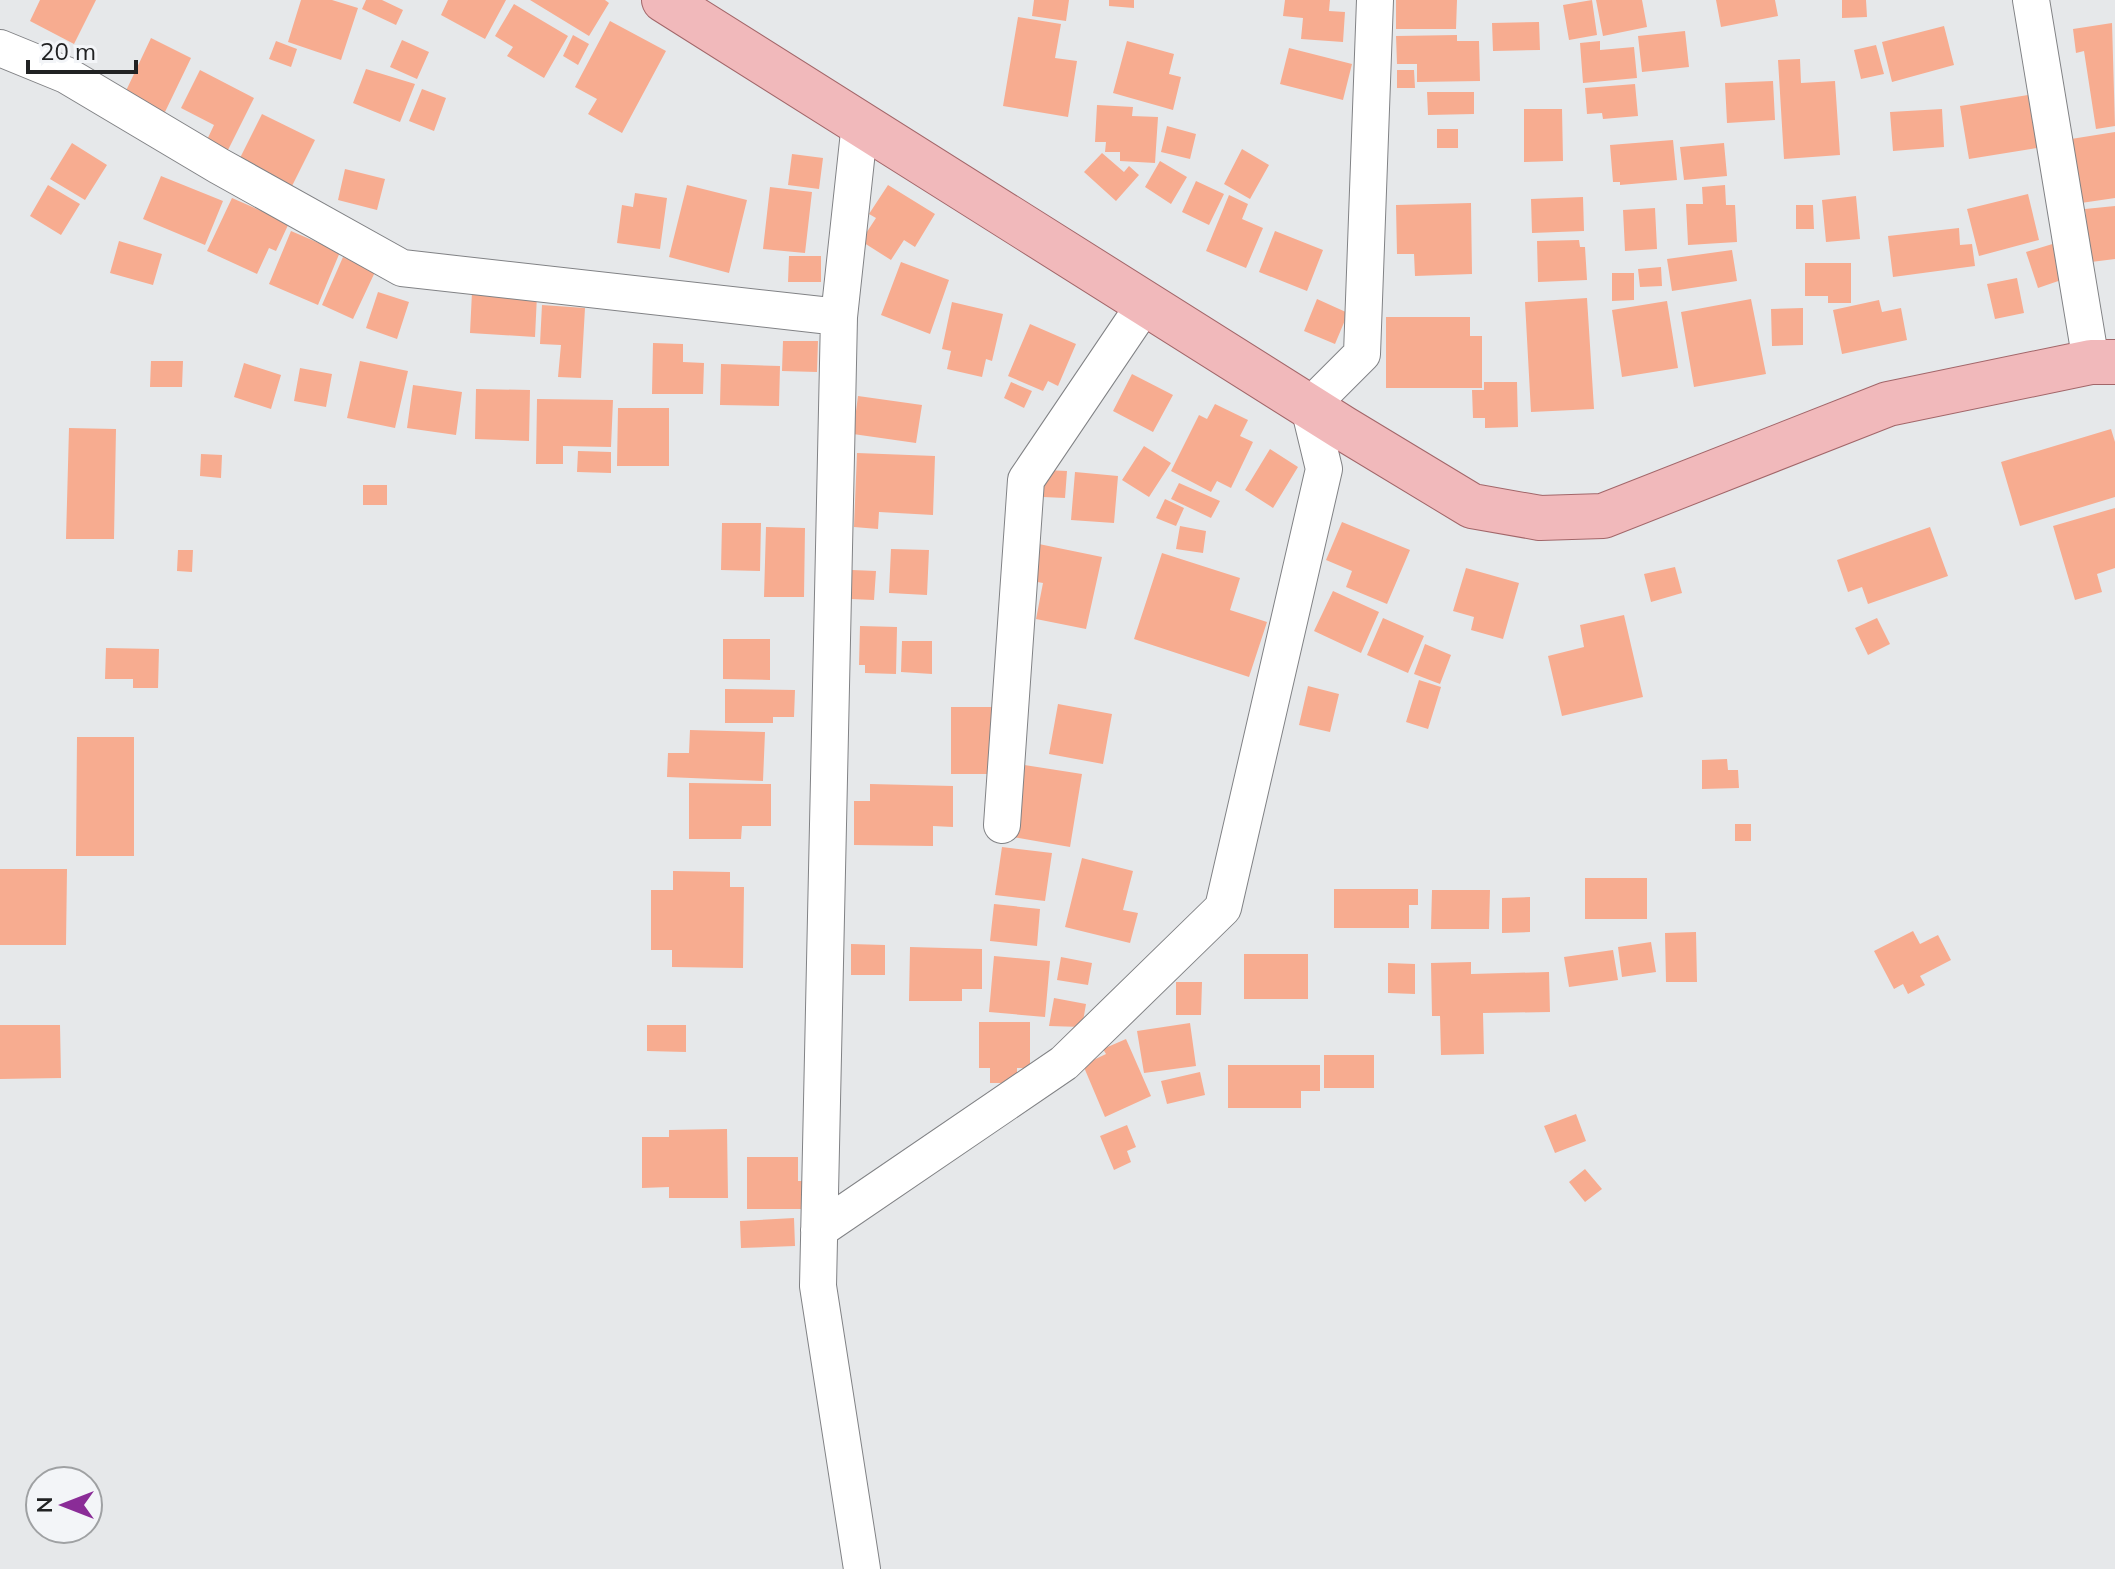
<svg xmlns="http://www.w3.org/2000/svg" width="2115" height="1569" font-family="Mulish,sans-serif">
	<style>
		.building { fill: #f7ac90 }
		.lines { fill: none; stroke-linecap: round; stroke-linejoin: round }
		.street-casing { stroke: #818285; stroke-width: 38 }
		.primary-casing { stroke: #a26669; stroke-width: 46 }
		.street { stroke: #fff; stroke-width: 36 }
		.primary { stroke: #f1b9bb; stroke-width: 44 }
	</style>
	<rect width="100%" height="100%" fill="#e6e8ea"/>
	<path class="building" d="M40,0H96L74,44L30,21Z
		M301,0H332L358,8L341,60L288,42Z
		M366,0H382L403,10L396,25L362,9Z
		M448,0H506L485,39L441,15Z
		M530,0H605L609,3L589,36Z
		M1034,0H1069L1066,21L1032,16Z
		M1109,0H1134V8L1109,6Z
		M1285,0H1330L1329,11L1345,12L1343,42L1301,39L1303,18L1283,16Z
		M1396,0H1457L1456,29H1396Z
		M1592,0L1597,35L1569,40L1563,5Z
		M1596,0H1642L1647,27L1603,36Z
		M1716,0H1775L1778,16L1721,27Z
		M1842,0H1866L1867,17L1842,18Z
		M514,4L568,36L544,78L507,56L513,47L495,36Z
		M1018,17L1061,24L1055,58L1077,61L1068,117L1003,106Z
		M610,21L666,51L622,133L588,114L597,99L575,87Z
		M1539,22L1540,50L1493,51L1492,23Z
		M2112,23L2115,126L2096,129L2084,51L2076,53L2073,29Z
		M1944,26L1954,65L1892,82L1882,42Z
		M1685,31L1689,67L1642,72L1638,36Z
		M573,35L589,44L578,65L563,56Z
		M1457,35V41H1479L1480,81L1417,82V64H1397L1396,36Z
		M151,38L191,58L164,114L124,95Z
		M402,40L429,52L417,79L390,67Z
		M276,41L297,49L291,67L269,59Z
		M1127,41L1174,54L1169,74L1181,77L1173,110L1113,93Z
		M1600,41V50L1634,47L1637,78L1583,83L1580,43Z
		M1876,45L1884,74L1861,79L1854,50Z
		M1289,48L1352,64L1343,100L1280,84Z
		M1800,59L1801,83L1835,81L1840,155L1784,159L1778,60Z
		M366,69L415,84L400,122L353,103Z
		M200,70L254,98L227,152L206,142L214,125L181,108Z
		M1397,70H1414L1415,88H1397Z
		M1773,81L1775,120L1727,123L1725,83Z
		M1635,84L1638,116L1603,119L1602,113L1587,114L1585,88Z
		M422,89L446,98L434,131L409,121Z
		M1427,92H1474V114L1428,115Z
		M2028,95L2037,148L1969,159L1960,106Z
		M1097,105L1133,107L1132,116L1158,117L1155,163L1120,161V152H1105L1106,142H1095Z
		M1524,109H1562L1563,161L1524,162Z
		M1942,109L1944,147L1893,151L1890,112Z
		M262,114L315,140L287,196L234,170Z
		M1167,126L1196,134L1190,159L1161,152Z
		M1437,129H1458V148H1437Z
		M2115,132V198L2081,203L2071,139Z
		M1673,140L1677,180L1620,185V182H1613L1610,145Z
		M72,143L107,165L85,200L50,179Z
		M1724,143L1727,176L1684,180L1680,147Z
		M1242,149L1269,165L1250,199L1224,184Z
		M1102,153L1124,172L1129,166L1139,175L1116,201L1084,172Z
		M792,154L823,158L819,189L788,185Z
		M1160,161L1187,177L1171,204L1145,187Z
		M345,169L385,179L377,210L338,200Z
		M161,176L223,201L205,245L143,219Z
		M1196,181L1224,194L1209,225L1182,212Z
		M48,185L80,204L61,235L30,216Z
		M687,185L747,200L729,273L669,257Z
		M888,185L935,214L915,247L904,240L891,260L861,241L876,218L869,214Z
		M1725,185L1726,205H1735L1737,242L1688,245L1686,204H1703L1702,187Z
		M770,187L812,192L805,253L763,249Z
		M635,193L667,198L660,249L617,243L622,205L633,207Z
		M2028,194L2039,240L1979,256L1967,209Z
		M1229,195L1248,204L1242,219L1263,228L1246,268L1206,251Z
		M1856,196L1860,239L1826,242L1822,200Z
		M1583,197L1584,231L1532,233L1531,199Z
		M232,198L289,223L276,251L269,248L257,274L207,251Z
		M1471,203L1472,274L1415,276L1414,254H1397L1396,205Z
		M1796,205H1813L1814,229H1796Z
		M2115,206V259L2091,262L2085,209Z
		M1655,208L1657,249L1625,251L1623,210Z
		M1959,228L1960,245L1972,244L1975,266L1893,277L1888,236Z
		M291,231L340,252L318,305L269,284Z
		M1275,231L1323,250L1307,291L1259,272Z
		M1579,240L1580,247H1585L1587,280L1538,282L1537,241Z
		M119,241L162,254L153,285L110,273Z
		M2059,242L2070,277L2038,288L2026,252Z
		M1732,250L1737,281L1672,291L1667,259Z
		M789,256H821V282H788Z
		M343,257L375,272L353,319L322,305Z
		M901,262L949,280L930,334L881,315Z
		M1805,263H1851V303H1828V296H1805Z
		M1661,267L1662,286L1640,287L1638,269Z
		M1612,273H1634V300L1612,301Z
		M2017,278L2024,313L1995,319L1987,284Z
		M378,292L409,302L397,339L366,328Z
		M472,292L537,295L535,337L470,333Z
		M1587,298L1594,409L1531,412L1525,302Z
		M1317,299L1348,313L1335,344L1304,331Z
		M1751,299L1766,374L1694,387L1681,312Z
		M1879,300L1882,312L1901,308L1907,340L1842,354L1833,310Z
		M1667,301L1678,368L1622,377L1612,310Z
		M952,302L1003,314L992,361L986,359L982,377L947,369L951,351L942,349Z
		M542,305L585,308L581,378L558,377L561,345L540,344Z
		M1803,308V345L1772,346L1771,309Z
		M1386,317H1470V336H1482V388H1386Z
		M1030,324L1076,344L1058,386L1048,381L1043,391L1008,376Z
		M783,341H818L817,372L782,371Z
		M653,343L683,344V362L704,363L703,394H652Z
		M151,361H183L182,387H150Z
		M360,361L408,371L395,428L347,418Z
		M244,363L281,375L271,409L234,397Z
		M721,364L780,366L779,406L720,405Z
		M300,368L332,374L326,407L294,401Z
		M1132,374L1173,395L1153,432L1113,411Z
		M1011,382L1032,391L1024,408L1004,398Z
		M1484,382H1517L1518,427L1485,428V418H1473L1472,390H1484Z
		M413,385L462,392L456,435L407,428Z
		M476,389L530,390L529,441L475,439Z
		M858,396L922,405L916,443L853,434Z
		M537,399L613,400L611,447L563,446V464H536Z
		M1215,404L1248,420L1240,436L1253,442L1231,488L1217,481L1211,492L1171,471L1199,415L1207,419Z
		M618,408H669V466H617Z
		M69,428L116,429L114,539H66Z
		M2111,429L2115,442V497L2020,526L2001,462Z
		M1144,446L1171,463L1149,497L1122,480Z
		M1270,449L1298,467L1273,508L1245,490Z
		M578,451L611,452V473L577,472Z
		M857,453L935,456L933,515L879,512L878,529L854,527Z
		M201,454L222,455L221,478L200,476Z
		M1045,470L1067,471L1065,498L1043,497Z
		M1075,472L1118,476L1114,523L1071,520Z
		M1179,483L1220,501L1211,518L1171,499Z
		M363,485H387V505H363Z
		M1165,499L1184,508L1176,526L1156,518Z
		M2115,508V568L2097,574L2102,592L2075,600L2053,526Z
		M1342,522L1410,550L1387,604L1346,587L1352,571L1326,560Z
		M722,523H761L760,571L721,570Z
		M1180,526L1206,531L1203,553L1176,549Z
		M766,527L805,528L804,597H764Z
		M1930,527L1948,576L1868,604L1862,587L1848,592L1837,560Z
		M1034,543L1102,557L1086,629L1036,619L1043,583L1026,580Z
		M891,549L929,550L927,595L889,593Z
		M178,550H193L192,572L177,571Z
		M1162,553L1240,578L1230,610L1267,622L1249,677L1134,639Z
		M1675,567L1682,593L1651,602L1644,574Z
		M1466,568L1519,583L1503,639L1471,630L1474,617L1453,611Z
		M852,570L876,571L874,600L851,599Z
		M1333,591L1379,612L1361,653L1314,631Z
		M1624,615L1643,697L1562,716L1548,656L1584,647L1580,625Z
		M1383,618L1424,636L1408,673L1367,655Z
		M1877,618L1890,644L1868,655L1855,628Z
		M860,626L897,627L896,674L865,673V665H859Z
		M723,639H770V680L723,679Z
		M902,641H932V674L901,672Z
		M1425,644L1451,655L1440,684L1414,674Z
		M106,648L159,649L158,688H133V679H105Z
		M1419,680L1441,687L1428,729L1406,722Z
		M1308,686L1339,694L1330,732L1299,725Z
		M725,689L795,690L794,717H773V723H725Z
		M1058,704L1112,714L1103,764L1049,754Z
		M951,707H1002L990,774H951Z
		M690,730L765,732L763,781L667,777L668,753H689Z
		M77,737H134V856H76Z
		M1727,759L1728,770H1738L1739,788L1702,789V760Z
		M1018,764L1082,774L1070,847L1007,836Z
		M689,783L771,784V826H742L741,839H689Z
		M870,784L953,786V827L933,826V846L854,845V801H870Z
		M1735,824H1751V841H1735Z
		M1002,847L1052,853L1045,901L995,895Z
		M1082,858L1133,871L1123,910L1138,913L1130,943L1065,927Z
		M0,869H67L66,945H0Z
		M673,871L730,872V887H744L743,968L672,967V950H651V890H673Z
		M1585,878H1647V919H1585Z
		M1334,889H1418V905H1409V928H1334Z
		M1432,890H1490L1489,929H1431Z
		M1530,897V932L1502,933V898Z
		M994,904L1040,909L1037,946L990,941Z
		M1913,931L1920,944L1938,935L1951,960L1920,976L1925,985L1908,994L1903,984L1894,989L1874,951Z
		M1696,932L1697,982H1666L1665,933Z
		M1651,942L1656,972L1622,977L1618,947Z
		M851,944L885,945V975H851Z
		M910,947L982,949V989H962V1001H909Z
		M1613,950L1618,980L1569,987L1564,957Z
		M1244,954H1308V999H1244Z
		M994,956L1050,961L1045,1017L989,1012Z
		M1061,957L1092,963L1088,985L1057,980Z
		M1471,962V974L1549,972L1550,1012L1483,1013L1484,1054L1441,1055L1440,1016H1432L1431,963Z
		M1388,963L1415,964V994L1388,993Z
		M1176,982H1202L1201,1015H1176Z
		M1054,998L1086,1004L1082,1027L1049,1026Z
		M979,1022H1030V1068H1017V1083H990V1068H979Z
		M1190,1023L1196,1066L1144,1073L1137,1031Z
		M0,1025H60L61,1078L0,1079Z
		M647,1025H686V1052L647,1051Z
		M1126,1039L1151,1096L1105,1117L1083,1065L1106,1054L1103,1049Z
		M1324,1055H1374V1088H1324Z
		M1228,1065H1320V1091H1301V1108H1228Z
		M1200,1072L1205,1095L1167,1104L1161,1081Z
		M1576,1114L1586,1141L1555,1153L1544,1126Z
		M1127,1125L1136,1147L1127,1151L1131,1162L1114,1170L1100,1136Z
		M727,1129L728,1198H669V1187L642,1188V1137H669V1130Z
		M747,1157H798V1181H809V1209H747Z
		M1585,1169L1602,1189L1585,1202L1569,1182Z
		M794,1218L795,1246L741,1248L740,1221Z"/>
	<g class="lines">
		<g class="street-casing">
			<path id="street" d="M2031,0L2091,362
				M0,48L66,75L219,166L402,268L839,317
				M860,123L839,317L818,1286L862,1569
				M1002,825L1026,480L1145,304
				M819,1230L1064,1063L1223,908L1324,469L1309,407L1362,354L1375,0"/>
		</g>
		<g class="primary-casing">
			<path id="primary" d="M664,0L1343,428L1472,506L1540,518L1603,516L1888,404L2091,362H2115"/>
		</g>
		<use href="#street" class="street"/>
		<use href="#primary" class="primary"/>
	</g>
	<g transform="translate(64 1505) rotate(270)"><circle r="38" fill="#f3f5f8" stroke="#9fa1a3" stroke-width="2"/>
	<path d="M0-6L14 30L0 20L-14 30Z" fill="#8a2c97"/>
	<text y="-12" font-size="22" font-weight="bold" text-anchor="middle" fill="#212223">N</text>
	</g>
	<path d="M28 60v12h108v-12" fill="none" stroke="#212223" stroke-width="4"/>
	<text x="40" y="60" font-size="24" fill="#212223" stroke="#f3f5f8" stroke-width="6" paint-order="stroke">20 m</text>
</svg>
